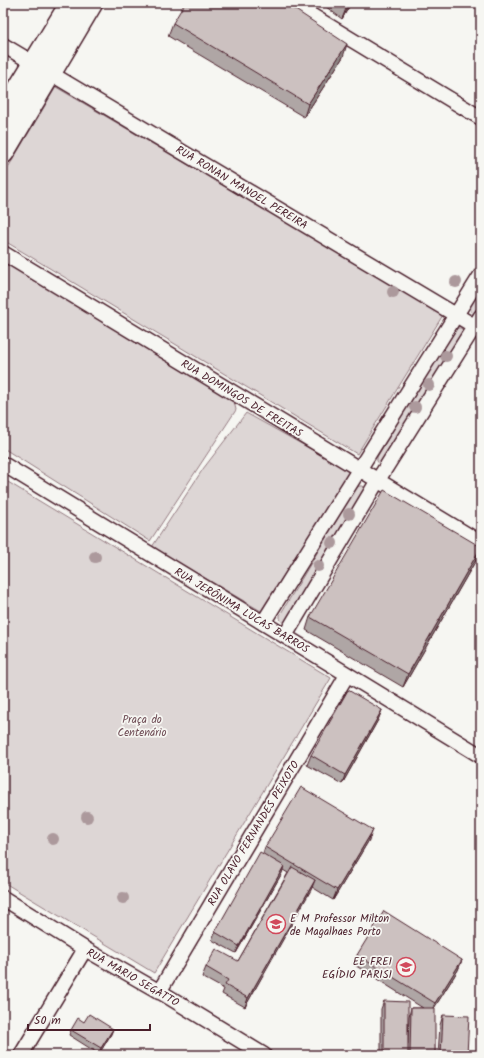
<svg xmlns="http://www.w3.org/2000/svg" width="484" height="1058" font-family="Kalam,sans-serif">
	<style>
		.green { fill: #ddd6d5; stroke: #947a80 }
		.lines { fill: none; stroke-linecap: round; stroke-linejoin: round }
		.street-casing { stroke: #4a1f2b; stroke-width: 17 }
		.secondary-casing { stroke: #4a1f2b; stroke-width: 24 }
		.street { stroke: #f6f6f2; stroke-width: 14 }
		.secondary { stroke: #f6f6f2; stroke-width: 21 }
		.tree { fill: #ac999c }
		.wall { fill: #afa6a5; stroke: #4a1f2b }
		.shaded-wall { fill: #8f8786; stroke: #4a1f2b }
		.building { fill: #ccc1c0; stroke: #4a1f2b }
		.labels { text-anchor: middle; stroke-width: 3.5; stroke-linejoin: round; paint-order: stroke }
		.street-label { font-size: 11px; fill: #4a1f2b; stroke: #f6f6f2 }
		.park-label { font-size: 11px; fill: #6f4d56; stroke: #f6f6f2 }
		.poi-label { font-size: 11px; fill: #4a1f2b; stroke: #f6f6f2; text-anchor: start }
	</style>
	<rect width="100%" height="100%" fill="#f6f6f2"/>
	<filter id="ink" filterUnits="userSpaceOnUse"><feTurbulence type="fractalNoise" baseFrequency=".025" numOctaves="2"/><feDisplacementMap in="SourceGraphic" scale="8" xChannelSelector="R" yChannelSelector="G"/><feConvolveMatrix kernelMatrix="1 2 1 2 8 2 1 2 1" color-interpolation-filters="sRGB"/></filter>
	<g filter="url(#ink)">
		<path class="green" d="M56,87L443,315L357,454L3,240V176Z
			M3,261L234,401L236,410L150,541L3,448Z
			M481,287V313L473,315C466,306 476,296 481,287Z
			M456,328H461L464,332L380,465L377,461V457L452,331Z
			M246,413L350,471L261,611L152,547L203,469Z
			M3,479L331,678L154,973L3,882Z
			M359,486H363L367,491L288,624H284L280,619V615L355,489Z"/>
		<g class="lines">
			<g class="street-casing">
				<path id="street" d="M291,3L481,118
					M3,45L481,330
					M3,253L481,543
					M3,464L481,756
					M263,623L481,275
					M285,636L378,480L481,316
					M3,898L85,949L167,996L264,1055
					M159,992L347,675
					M21,1055L85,949"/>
			</g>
			<g class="secondary-casing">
				<path id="secondary" d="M3,114L71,3
					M3,153L92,3"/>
			</g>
			<use href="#street" class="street"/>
			<use href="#secondary" class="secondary"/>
		</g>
		<g class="tree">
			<circle cx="456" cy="282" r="6"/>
			<circle cx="393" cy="292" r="6"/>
			<circle cx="446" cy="356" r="6"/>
			<circle cx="429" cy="385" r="6"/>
			<circle cx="415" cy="407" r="6"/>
			<circle cx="349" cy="514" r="6"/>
			<circle cx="332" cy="543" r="6"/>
			<circle cx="95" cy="557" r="6"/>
			<circle cx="318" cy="566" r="6"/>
			<circle cx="87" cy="817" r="6"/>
			<circle cx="53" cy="839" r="6"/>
			<circle cx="123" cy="898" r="6"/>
		</g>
		<path class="wall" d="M321,3H351L342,19Z
			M173,23L343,57L304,117L168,36Z
			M476,560L403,687L306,630L310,617Z
			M382,710L378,720L342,784L307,765L311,755Z
			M369,840L333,900L312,887L245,1007L222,994L224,989L202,977L206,967L238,961L288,873L283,870L282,873L236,953L212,940L215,932L263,853L265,847Z
			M357,955L462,960L458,970L434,1008L435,1055H381V1009L384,1001L408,1045L409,1016L411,1008H423L353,964Z
			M443,1015L467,1055H438L440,1025Z
			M481,1015V1055H478L480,1017Z
			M84,1022L113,1029L111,1034L99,1054L69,1035L71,1030Z"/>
		<path class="shaded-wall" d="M349,3H351L342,19L347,6Z
			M347,44L343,57L304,117L308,104Z
			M481,547L476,560L403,687L408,674Z
			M382,710L378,720L342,784L345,775Z
			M373,830L369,840L333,900L337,890Z
			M284,866L282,873L236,953L239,946Z
			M315,880L311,890L245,1007L248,998Z
			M462,960L458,970L431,1013L435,1003Z
			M113,1029L111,1034L99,1054L101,1048Z"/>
		<path class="building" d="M185,3H285L347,44L308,104L173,23Z
			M343,3H349L347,6Z
			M384,490L481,547L408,674L310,617Z
			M348,690L382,710L345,775L311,755Z
			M301,787L373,830L337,890L265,847Z
			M260,852L284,866L239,946L215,932Z
			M292,867L315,880L248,998L225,985L228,980L206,967L216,949L238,961Z
			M384,911L462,960L435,1003L357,955Z
			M384,1001L408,1002V1055H384Z
			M411,1008H435V1055H410Z
			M89,1014L113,1029L101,1048L71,1030L78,1018L84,1022Z
			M443,1015L469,1016L467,1055H441Z"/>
	</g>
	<defs>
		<g id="school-ring" transform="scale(1)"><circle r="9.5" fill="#f6f6f2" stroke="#d1495b" stroke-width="1.5"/><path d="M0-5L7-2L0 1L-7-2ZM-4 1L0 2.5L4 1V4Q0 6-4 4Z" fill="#d1495b"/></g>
	</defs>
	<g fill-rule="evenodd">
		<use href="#school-ring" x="276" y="924"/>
		<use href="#school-ring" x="406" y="967"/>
	</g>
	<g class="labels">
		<g class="street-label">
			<text transform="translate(242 187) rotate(31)" y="4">RUA RONAN MANOEL PEREIRA</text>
			<text transform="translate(242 398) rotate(31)" y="4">RUA DOMINGOS DE FREITAS</text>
			<text transform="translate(242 610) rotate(31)" y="4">RUA JERÔNIMA LUCAS BARROS</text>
			<text transform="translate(253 833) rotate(-59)" y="4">RUA OLAVO FERNANDES PEIXOTO</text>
			<text transform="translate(133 977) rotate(30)" y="4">RUA MARIO SEGATTO</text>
		</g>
		<g class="park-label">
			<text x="142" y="723">Praça do<tspan x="142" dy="13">Centenário</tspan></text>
		</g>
		<g class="poi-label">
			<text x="290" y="922">E M Professor Milton<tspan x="290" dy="13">de Magalhaes Porto</tspan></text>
			<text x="392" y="965" text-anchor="end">EE FREI<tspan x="392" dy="13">EGÍDIO PARISI</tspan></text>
		</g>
	</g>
	<rect width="484" height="1058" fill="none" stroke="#f6f6f2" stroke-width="16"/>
	<rect x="8" y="8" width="468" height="1042" fill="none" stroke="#4a1f2b" stroke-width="1.5" filter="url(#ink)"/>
	<path d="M28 1024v6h122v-6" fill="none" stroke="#4a1f2b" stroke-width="2"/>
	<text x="34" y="1024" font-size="12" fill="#4a1f2b" stroke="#f6f6f2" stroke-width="3" paint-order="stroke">50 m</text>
</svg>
